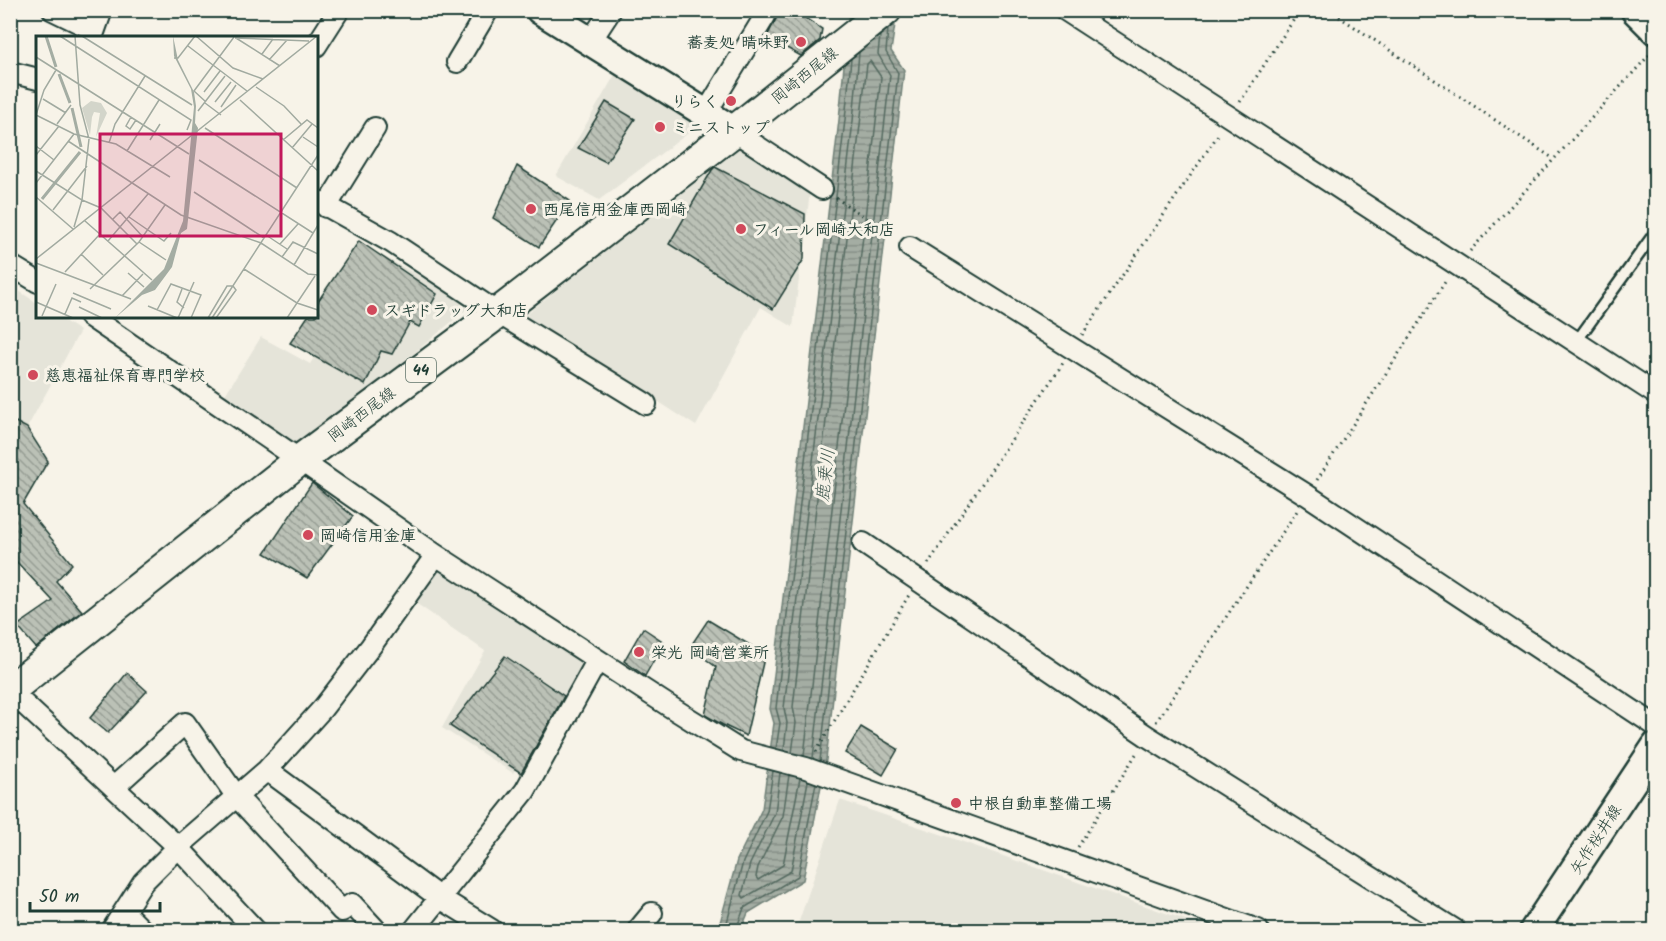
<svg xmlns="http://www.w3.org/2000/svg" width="1666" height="941" font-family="Kalam,'Klee One',sans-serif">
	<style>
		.built { fill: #e5e4d9 }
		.water { fill: url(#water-rules); stroke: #6f8077; stroke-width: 1.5 }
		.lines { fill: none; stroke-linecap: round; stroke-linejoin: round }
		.shore { stroke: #546a60; stroke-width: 1.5 }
		.building { fill: url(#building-back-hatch); stroke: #1f3d34; stroke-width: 1.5 }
		.lane-casing { stroke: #1f3d34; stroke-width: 14 }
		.street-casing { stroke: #1f3d34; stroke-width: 24 }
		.secondary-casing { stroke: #1f3d34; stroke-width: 32 }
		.primary-casing { stroke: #1f3d34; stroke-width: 34 }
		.path { stroke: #1f3d34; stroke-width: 3; stroke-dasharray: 1.5 4.5; stroke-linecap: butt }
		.lane { stroke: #f7f3e8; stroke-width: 9 }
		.street { stroke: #f7f3e8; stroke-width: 20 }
		.secondary { stroke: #f7f3e8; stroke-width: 27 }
		.primary { stroke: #f7f3e8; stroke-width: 30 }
		.poi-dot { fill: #d1495b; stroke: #f7f3e8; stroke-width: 2 }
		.labels { text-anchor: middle; stroke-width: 6; stroke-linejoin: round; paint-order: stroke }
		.shield { fill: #f7f3e8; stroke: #60746a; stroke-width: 1.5 }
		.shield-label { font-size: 15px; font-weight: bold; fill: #1f3d34 }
		.poi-label { font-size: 16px; font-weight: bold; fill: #1f3d34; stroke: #f7f3e8; text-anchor: start }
		.street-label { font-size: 16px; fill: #1f3d34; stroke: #f7f3e8 }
		.water-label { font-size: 18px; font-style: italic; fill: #405950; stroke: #f7f3e8 }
		.inset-river { fill: none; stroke: #a4ada3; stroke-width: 3 }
		.inset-road { fill: none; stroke: #a1aaa0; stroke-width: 1.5 }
		.view { fill: #c2185b; fill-opacity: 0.15; stroke: #c2185b; stroke-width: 3 }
		.inset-edge { fill: none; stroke: #1f3d34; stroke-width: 3 }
	</style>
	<defs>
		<pattern id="water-rules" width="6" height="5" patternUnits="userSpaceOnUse" patternTransform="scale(1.5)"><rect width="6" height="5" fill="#a4ada3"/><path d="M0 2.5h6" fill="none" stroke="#858e86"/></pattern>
		<pattern id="building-back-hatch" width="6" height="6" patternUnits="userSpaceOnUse" patternTransform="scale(1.5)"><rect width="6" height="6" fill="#bbc1b6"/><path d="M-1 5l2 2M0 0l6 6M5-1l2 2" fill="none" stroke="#979e95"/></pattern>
	</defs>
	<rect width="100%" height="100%" fill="#f7f3e8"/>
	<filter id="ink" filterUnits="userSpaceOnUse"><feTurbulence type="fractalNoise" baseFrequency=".0167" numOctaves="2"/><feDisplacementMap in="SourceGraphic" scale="12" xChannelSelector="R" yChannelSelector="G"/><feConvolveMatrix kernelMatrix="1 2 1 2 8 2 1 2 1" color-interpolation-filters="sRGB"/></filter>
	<g filter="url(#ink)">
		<path class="built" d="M620,66L699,125L599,200L556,176Z
			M742,145L810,192L793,327L761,307L696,426L525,315Z
			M379,254L472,305L297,450L223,398L261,337L310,364Z
			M10,285L37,303L38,316L58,317L80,331L27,428L11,419Z
			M431,563L586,663L513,773L442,728L485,651L407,597Z
			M840,800L952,838L1214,930H796Z"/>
		<path class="water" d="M849,11H897L891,51L904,70L826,760L803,880L748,913L741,930H718L737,860L762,809L774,723L770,709L839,120Z"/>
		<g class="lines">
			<path class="shore" d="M776,749L780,723L776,708L845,120L851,59
				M784,750L787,723L784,708L853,121L859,53
				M792,753L796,723L793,707L867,64L870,61L881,77L804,756
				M813,758L890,75L878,54L880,36
				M820,761L898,73L886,52L888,29
				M780,773L775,813L750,864L742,895L744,898L791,871L808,781
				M789,775L783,816L758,867L756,877L758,880L783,865L800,778
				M725,930L743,862L767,811L773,771
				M736,930L744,908L798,876L816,783"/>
		</g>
		<path class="building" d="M780,10H793L822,29L820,40L801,56L767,37Z
			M606,102L635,119L606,162L578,148Z
			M517,166L570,201L539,247L493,218Z
			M715,167L805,214L804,259L773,309L669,244L712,170Z
			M359,241L437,294L419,327L410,322L392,354L381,351L365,385L290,343L308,316H316V304Z
			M10,419L27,428L48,461L23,504L72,564L56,581L82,611L36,648L17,626L53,601L14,559L10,558Z
			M312,483L353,516L307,578L265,553Z
			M708,620L765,654L746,736L723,725L705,715L716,667L690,647Z
			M643,628L664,642L645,676L624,661Z
			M505,656L564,696L521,773L450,726Z
			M127,673L147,691L108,733L90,718Z
			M861,727L898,749L883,775L845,753Z"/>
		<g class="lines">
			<g class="lane-casing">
				<path id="lane" d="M1576,342L1656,231"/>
			</g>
			<g class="street-casing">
				<path id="street" d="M53,10L94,30
					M1065,10L1656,394
					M92,38L102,10
					M590,42L611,10
					M316,46L339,10
					M457,62L488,10
					M10,72L38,79
					M706,113L765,16
					M734,131L822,189
					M316,200L391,242L498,313L646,404
					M326,207L375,128
					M910,247L1307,495L1656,726
					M10,265L38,282
					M89,316L300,460L436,555L669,706L741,751L806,768L1258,930
					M863,543L1147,736L1455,930
					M10,691L178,847L255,930
					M267,770L440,898L492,930
					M114,787L185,723L237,797L342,911L352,904L376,930
					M124,912L142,930
					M112,930L143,882L178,847L267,770L323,708L371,646L436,555
					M414,930L525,791L597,661
					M638,930L652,913"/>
			</g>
			<g class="secondary-casing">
				<path id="secondary" d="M540,10L734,131
					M1635,10L1656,31
					M1534,930L1656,746"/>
			</g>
			<g class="primary-casing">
				<path id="primary" d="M10,690L300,460L498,313L734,131L886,10"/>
			</g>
			<path class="path" d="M1329,10L1554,159
				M1240,102L1300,10
				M836,198L895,237
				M1470,251L1652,52
				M1082,335L1220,132
				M1317,480L1447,279
				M928,564L1063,363
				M1156,722L1297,511
				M816,752L909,595
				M1078,847L1138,751"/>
			<use href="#lane" class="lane"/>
			<use href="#street" class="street"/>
			<use href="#secondary" class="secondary"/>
			<use href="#primary" class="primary"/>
		</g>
	</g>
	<g class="poi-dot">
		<circle cx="801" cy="42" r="6"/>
		<circle cx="731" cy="101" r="6"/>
		<circle cx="660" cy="127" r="6"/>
		<circle cx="531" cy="209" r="6"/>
		<circle cx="741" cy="229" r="6"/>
		<circle cx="372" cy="310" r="6"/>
		<circle cx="33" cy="375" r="6"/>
		<circle cx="308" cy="535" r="6"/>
		<circle cx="639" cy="652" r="6"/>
		<circle cx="956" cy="803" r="6"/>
	</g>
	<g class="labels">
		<rect class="shield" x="406" y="358" width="30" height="24" rx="4.5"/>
		<g class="shield-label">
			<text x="421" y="375">44</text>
		</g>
		<g class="poi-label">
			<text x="789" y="48" text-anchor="end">蕎麦処 晴味野</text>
			<text x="719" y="107" text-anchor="end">りらく</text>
			<text x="672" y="133">ミニストップ</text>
			<text x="543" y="215">西尾信用金庫西岡崎</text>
			<text x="753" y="235">フィール岡崎大和店</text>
			<text x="384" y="316">スギドラッグ大和店</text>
			<text x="45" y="381">慈恵福祉保育専門学校</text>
			<text x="320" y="541">岡崎信用金庫</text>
			<text x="651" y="658">栄光 岡崎営業所</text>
			<text x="968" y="809">中根自動車整備工場</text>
		</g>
		<g class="street-label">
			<text transform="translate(804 75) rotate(-39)" y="6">岡崎西尾線</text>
			<text transform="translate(361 414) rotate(-37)" y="6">岡崎西尾線</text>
			<text transform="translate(1595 839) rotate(-57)" y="6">矢作桜井線</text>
		</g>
		<g class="water-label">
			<text transform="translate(825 475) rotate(-83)" y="6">鹿乗川</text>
		</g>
	</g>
	<g transform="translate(36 36)">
		<rect width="282" height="282" fill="#f7f3e8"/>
		<path d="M55,65L65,67L71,77L60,101L64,77L58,76L56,81L54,99L46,72Z" fill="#d3d5ca"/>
		<path d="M137,0L142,24L158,56L160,70L159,87L162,92L151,193L145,197L136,231L119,254L106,259L79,282L128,233L147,185L158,71L155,53L138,20Z" fill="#a4ada3"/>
		<path class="inset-river" d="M10,0L20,31M23,38L34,67M36,72L45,111M6,163L44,116"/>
		<path class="inset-road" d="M24,0L155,84L151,94M39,0L44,69L53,103L46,164L65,172L101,208M46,0L156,69M160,0L197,32L227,43M199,2L273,5M200,2L244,30M152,10L211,55M226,18L237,3M0,21L153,118M138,22H142L159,0M233,24L251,4M220,51L248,70L265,88M168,56L184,35M7,63L30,77M204,64L282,135M170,66L158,55L198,1M179,66L195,46M169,67L185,79M185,71L200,49M162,75L189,40M0,79L38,98L80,108L134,141M0,79L8,54L20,34M95,81L90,90L94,93L100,84M21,88L35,69M169,92L261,152M267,101L282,111M114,104L124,88M247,104L271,84L282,92M32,105L145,179L225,207L272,238L282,239M73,107L79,88L109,40M0,110L18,124M256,112L276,88M91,115L123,64M0,119L23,90M163,124L277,197M0,135L46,164L38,191M0,147L38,98M158,156L228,202M0,161L37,193M17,174L51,130M93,181L128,205L135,197M77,183L84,176L107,201M49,185L116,244M230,199L251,213M72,205L112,158M103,206L130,224M244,208L262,188M45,218L67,239M246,221L257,206L282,218M0,223L281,0M0,227L95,263M258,229L282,189M208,233L261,267L282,274M29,236L64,198M92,237L108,251M54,253L103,206L129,169M146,253L141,266L148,272M37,257L75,273M86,260L107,238M0,266L37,282M112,270L141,282M43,271L66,282M121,274L135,248L165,259L155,282M29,278L36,262L45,266M6,280L20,248M142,282L158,246M172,282L191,250H197M176,282L282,119M180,282L200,254L197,250M251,282L279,240"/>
		<path class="view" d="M64,98H245V200H64Z"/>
		<rect width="282" height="282" class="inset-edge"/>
	</g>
	<rect width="1666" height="941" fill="none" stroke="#f7f3e8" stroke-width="36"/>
	<rect x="18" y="18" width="1630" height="905" fill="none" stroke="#1f3d34" stroke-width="2" filter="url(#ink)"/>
	<path d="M30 902v9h130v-9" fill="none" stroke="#1f3d34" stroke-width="3"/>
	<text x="39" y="902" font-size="18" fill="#1f3d34" stroke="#f7f3e8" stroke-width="4.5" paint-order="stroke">50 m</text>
</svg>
